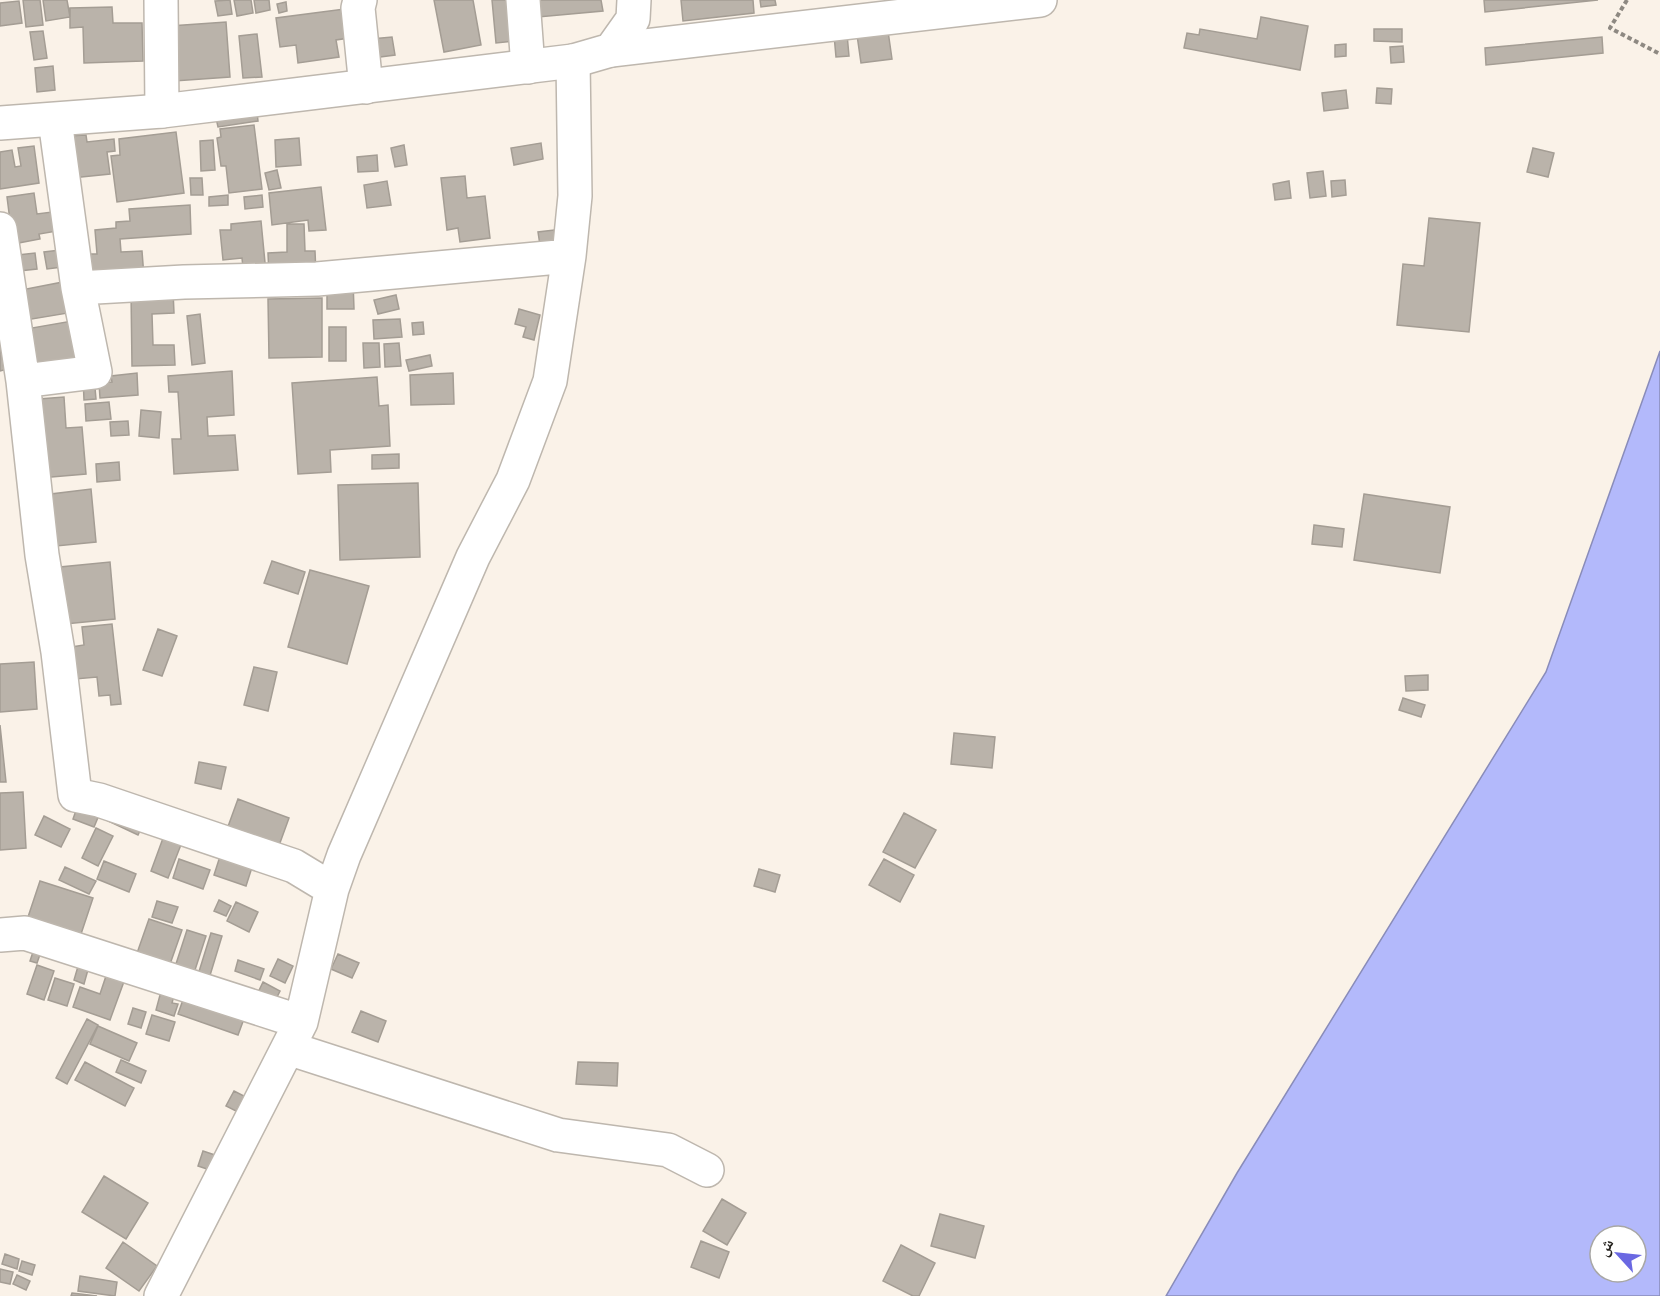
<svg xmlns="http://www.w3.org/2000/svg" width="1660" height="1296" font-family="Raleway,'Noto Naskh Arabic',sans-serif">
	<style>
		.water { fill: #b3b9fb; stroke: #898cb9; stroke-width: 1.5; fill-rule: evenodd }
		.building { fill: #bab3aa; stroke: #a49d94; stroke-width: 1.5 }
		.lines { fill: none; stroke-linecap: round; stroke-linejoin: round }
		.street-casing { stroke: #beb7ae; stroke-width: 36 }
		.secondary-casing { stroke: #beb7ae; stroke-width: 36 }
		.path { stroke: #8e8982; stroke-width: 4; stroke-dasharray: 4.5 3; stroke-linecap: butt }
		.street { stroke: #fff; stroke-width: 33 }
		.secondary { stroke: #fff; stroke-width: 33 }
	</style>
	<rect width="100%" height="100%" fill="#faf2e8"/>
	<path class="water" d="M1660,351V1296H1166L1237,1173L1546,672ZM1600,1236H1636V1272H1600Z"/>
	<path class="building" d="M23,0H40L43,25L26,27Z
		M43,0H67L70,17L46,21Z
		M230,0L232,14L218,16L215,1Z
		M234,0H251L253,13L237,16Z
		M254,0H269L270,10L256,13Z
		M434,0H473L481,45L444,52Z
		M492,0H512L515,41L496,43Z
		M536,0H601L603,11L538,17Z
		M681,0H753L754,13L683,21Z
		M760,0H775L776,5L761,7Z
		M1484,0H1598L1485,12Z
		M19,1L22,23L0,26V3Z
		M286,2L287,11L279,13L277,4Z
		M112,7L113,23H142L143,61L84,63L83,27L70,28V8Z
		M352,8L356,37L336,40L339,57L298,63L296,45L280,47L276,18Z
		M1261,17L1308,26L1300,70L1184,48L1187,33L1199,35L1200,29L1257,39Z
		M226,22L230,77L174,81L170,26Z
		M1374,29H1402V42L1374,41Z
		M43,31L47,58L34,60L30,32Z
		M888,31L892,59L861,63L857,35Z
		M257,34L262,77L243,78L239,36Z
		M847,34L849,56L836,57L834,35Z
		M392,37L395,55L373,58L371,39Z
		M1602,37L1603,53L1486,65L1485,48Z
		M1346,44V56L1335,57V45Z
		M1403,46L1404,62L1391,63L1390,47Z
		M53,66L55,90L37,92L35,68Z
		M1377,88L1392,89L1391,104L1376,103Z
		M1346,90L1348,108L1324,111L1322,93Z
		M257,112L258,121L218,127L216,118Z
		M254,125L262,189L229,193L226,166H221L217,138L221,137L220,129Z
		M176,132L184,193L117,202L111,156L120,155L119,139Z
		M86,135L87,142L114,139L115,151L107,152L110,174L72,178L68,136Z
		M299,138L301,165L276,167L275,140Z
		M213,140L215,170L201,171L200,141Z
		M541,143L543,159L514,165L511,148Z
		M404,145L407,165L395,167L391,148Z
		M34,146L39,183L0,189V152L12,150L15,167L21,166L18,148Z
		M1533,148L1554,153L1548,177L1527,172Z
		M377,155L378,171L358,172L357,157Z
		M277,170L281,188L269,190L265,173Z
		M1323,171L1326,196L1310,198L1307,173Z
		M465,176L467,198L485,196L490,238L460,242L458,228L447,230L441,178Z
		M190,178H202L203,195H191Z
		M1345,180L1346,195L1332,197L1331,181Z
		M387,181L391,205L367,208L364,185Z
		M1289,181L1291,198L1275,200L1273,184Z
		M321,187L326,230L309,231L308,220L272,225L269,193Z
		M34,193L37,214L60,211L63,230L39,234L40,239L13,244L7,197Z
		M228,195V205L209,206V197Z
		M262,195L263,207L245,209L244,197Z
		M190,205L191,234L120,239L121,252L142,251L144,277L84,281L83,254H97L95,230L116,228V222L130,221L129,209Z
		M1429,218L1480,223L1469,332L1397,325L1403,264L1424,266Z
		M261,221L266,273L243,268L242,258L223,260L220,230H231V224Z
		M287,224H304L305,251H315L316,274L269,276L268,253L287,252Z
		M554,230L557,250L541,252L538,232Z
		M60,250L62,267L47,269L44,252Z
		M35,253L37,269L10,272L9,256Z
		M327,281H353L354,309H327Z
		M63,282L68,313L26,320L21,290Z
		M173,291L174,313L152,314L153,345H174L175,365L132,366L131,292Z
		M396,295L399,309L378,314L374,300Z
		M322,298V357L269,358L268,299Z
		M519,309L540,315L534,340L523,337L526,327L515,324Z
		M200,314L205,363L192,365L187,316Z
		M400,319L402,337L374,339L373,320Z
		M72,321L78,359L32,367L26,329Z
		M423,322L424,334L413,335L412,323Z
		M329,327H346V361H329Z
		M0,343L4,370L0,371Z
		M363,343H379L380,367L364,368Z
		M399,343L401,366L385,367L384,344Z
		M430,355L432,366L409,371L406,360Z
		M232,371L234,415L207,417L208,436L235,435L238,470L174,474L172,439H181L178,392H169L168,376Z
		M137,373L138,395L100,398L99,383L112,382L111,376Z
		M453,373L454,404L411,405L410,375Z
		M83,377H94L96,399L84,400Z
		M377,377L379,406L388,405L390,446L330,450L331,472L298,474L292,383Z
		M64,397L66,428L82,427L86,474L40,478L39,399Z
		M109,402L111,419L86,421L85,404Z
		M141,410L161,412L159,438L139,436Z
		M128,421L129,435L111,436L110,422Z
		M399,454V468L372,469V455Z
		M119,462L120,480L97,482L96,464Z
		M418,483L420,557L340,560L338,485Z
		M91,489L96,542L56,546L51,494Z
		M1364,494L1450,507L1440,573L1354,560Z
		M1314,525L1344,529L1342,547L1312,544Z
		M272,561L305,572L298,594L264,583Z
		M110,562L115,619L65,624L60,567Z
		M310,570L369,586L347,664L288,647Z
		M112,624L121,704L111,705L110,695L99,696L97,677L64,680L72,647L84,645L82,627Z
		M158,629L177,636L162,676L143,670Z
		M34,662L37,709L0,712V664Z
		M254,667L277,672L268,711L244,705Z
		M1428,675V690L1406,691L1405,676Z
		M1403,698L1425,705L1421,717L1399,710Z
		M0,725L6,782H0Z
		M954,733L995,737L992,768L951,764Z
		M199,762L226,767L221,789L195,783Z
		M23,792L26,848L0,850V793Z
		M80,799L102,808L94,827L73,819Z
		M238,799L289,818L277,851L226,832Z
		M114,808L144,822L138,835L108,821Z
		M904,813L936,830L915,868L883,852Z
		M44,816L70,829L61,847L35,835Z
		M96,828L113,836L98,866L82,858Z
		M166,830L184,837L168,878L151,871Z
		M223,847L255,858L246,886L214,875Z
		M179,859L210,870L203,889L173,878Z
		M884,859L914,875L900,902L869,885Z
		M104,861L136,874L129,892L97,879Z
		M65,867L96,881L89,894L59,880Z
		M759,869L780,875L775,892L754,886Z
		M40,881L93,898L78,943L25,926Z
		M219,900L231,906L226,916L214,911Z
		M157,901L178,907L172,923L152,917Z
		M236,902L258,912L249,932L227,921Z
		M149,919L182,930L169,967L136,956Z
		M187,930L206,936L194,973L175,967Z
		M211,933L222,936L208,982L197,978Z
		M37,940L44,943L37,963L30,961Z
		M338,954L359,963L352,978L331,969Z
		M278,959L293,966L285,983L270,976Z
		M238,960L264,969L260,980L235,971Z
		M79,963L89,966L84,984L74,980Z
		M37,965L54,971L44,1000L27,994Z
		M108,970L126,976L110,1020L73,1007L80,987L100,994Z
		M55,978L74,984L67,1006L48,1000Z
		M263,982L280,991L271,1009L254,1001Z
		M163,984L176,988L172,1003L178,1004L174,1016L156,1010Z
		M185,994L248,1008L238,1035L178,1014Z
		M133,1008L146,1012L141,1028L128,1024Z
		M361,1011L386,1021L378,1042L352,1032Z
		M152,1015L175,1022L169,1041L146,1034Z
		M87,1019L98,1025L67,1084L56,1078Z
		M98,1026L137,1043L129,1061L90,1044Z
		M121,1060L146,1071L141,1083L116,1072Z
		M85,1062L134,1088L125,1106L75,1080Z
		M578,1062L618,1063L617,1086L576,1084Z
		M234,1091L244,1096L236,1111L226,1106Z
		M203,1151L215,1155L210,1170L198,1166Z
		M104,1176L148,1203L126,1239L82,1212Z
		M722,1199L746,1213L727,1245L703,1231Z
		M940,1214L984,1226L975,1258L931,1246Z
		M701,1241L729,1252L719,1278L691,1267Z
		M123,1242L157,1266L139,1291L106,1268Z
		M901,1245L935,1263L919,1296H913L883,1281Z
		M5,1254L19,1259L17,1269L2,1264Z
		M22,1261L35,1265L32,1275L19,1271Z
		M0,1269L13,1272L10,1284L0,1282Z
		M17,1275L30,1281L26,1290L13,1284Z
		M80,1276L117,1282L115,1296L78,1291Z
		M72,1293L97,1296H71Z"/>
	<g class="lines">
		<g class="street-casing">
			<path id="street" d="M161,0L162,111
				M360,0L358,8L366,87
				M523,0L528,67
				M611,50L1040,0
				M0,229L23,381L42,555L58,652L75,795L99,800L294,866L332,889
				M78,288L184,282L317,279L569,256
				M23,381L95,372L78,288L55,120
				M0,935L25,933L301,1022
				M288,1048L558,1135L668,1150L707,1170
				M161,1296L301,1022L332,889L344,855L473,557L513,480L550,381L569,256L575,196L573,61"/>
		</g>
		<g class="secondary-casing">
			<path id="secondary" d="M0,123L162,111L573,61L611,50L633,19L634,0"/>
		</g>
		<path class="path" d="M1627,0L1610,28L1660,54"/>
		<use href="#street" class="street"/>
		<use href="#secondary" class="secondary"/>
	</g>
	<g transform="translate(1618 1254) rotate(297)"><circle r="28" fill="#ffffff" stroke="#a8a7a5" stroke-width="1.5"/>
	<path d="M0-4.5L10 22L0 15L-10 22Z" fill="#6a68e2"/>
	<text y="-9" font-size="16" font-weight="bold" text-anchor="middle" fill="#26231f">ش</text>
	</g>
</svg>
